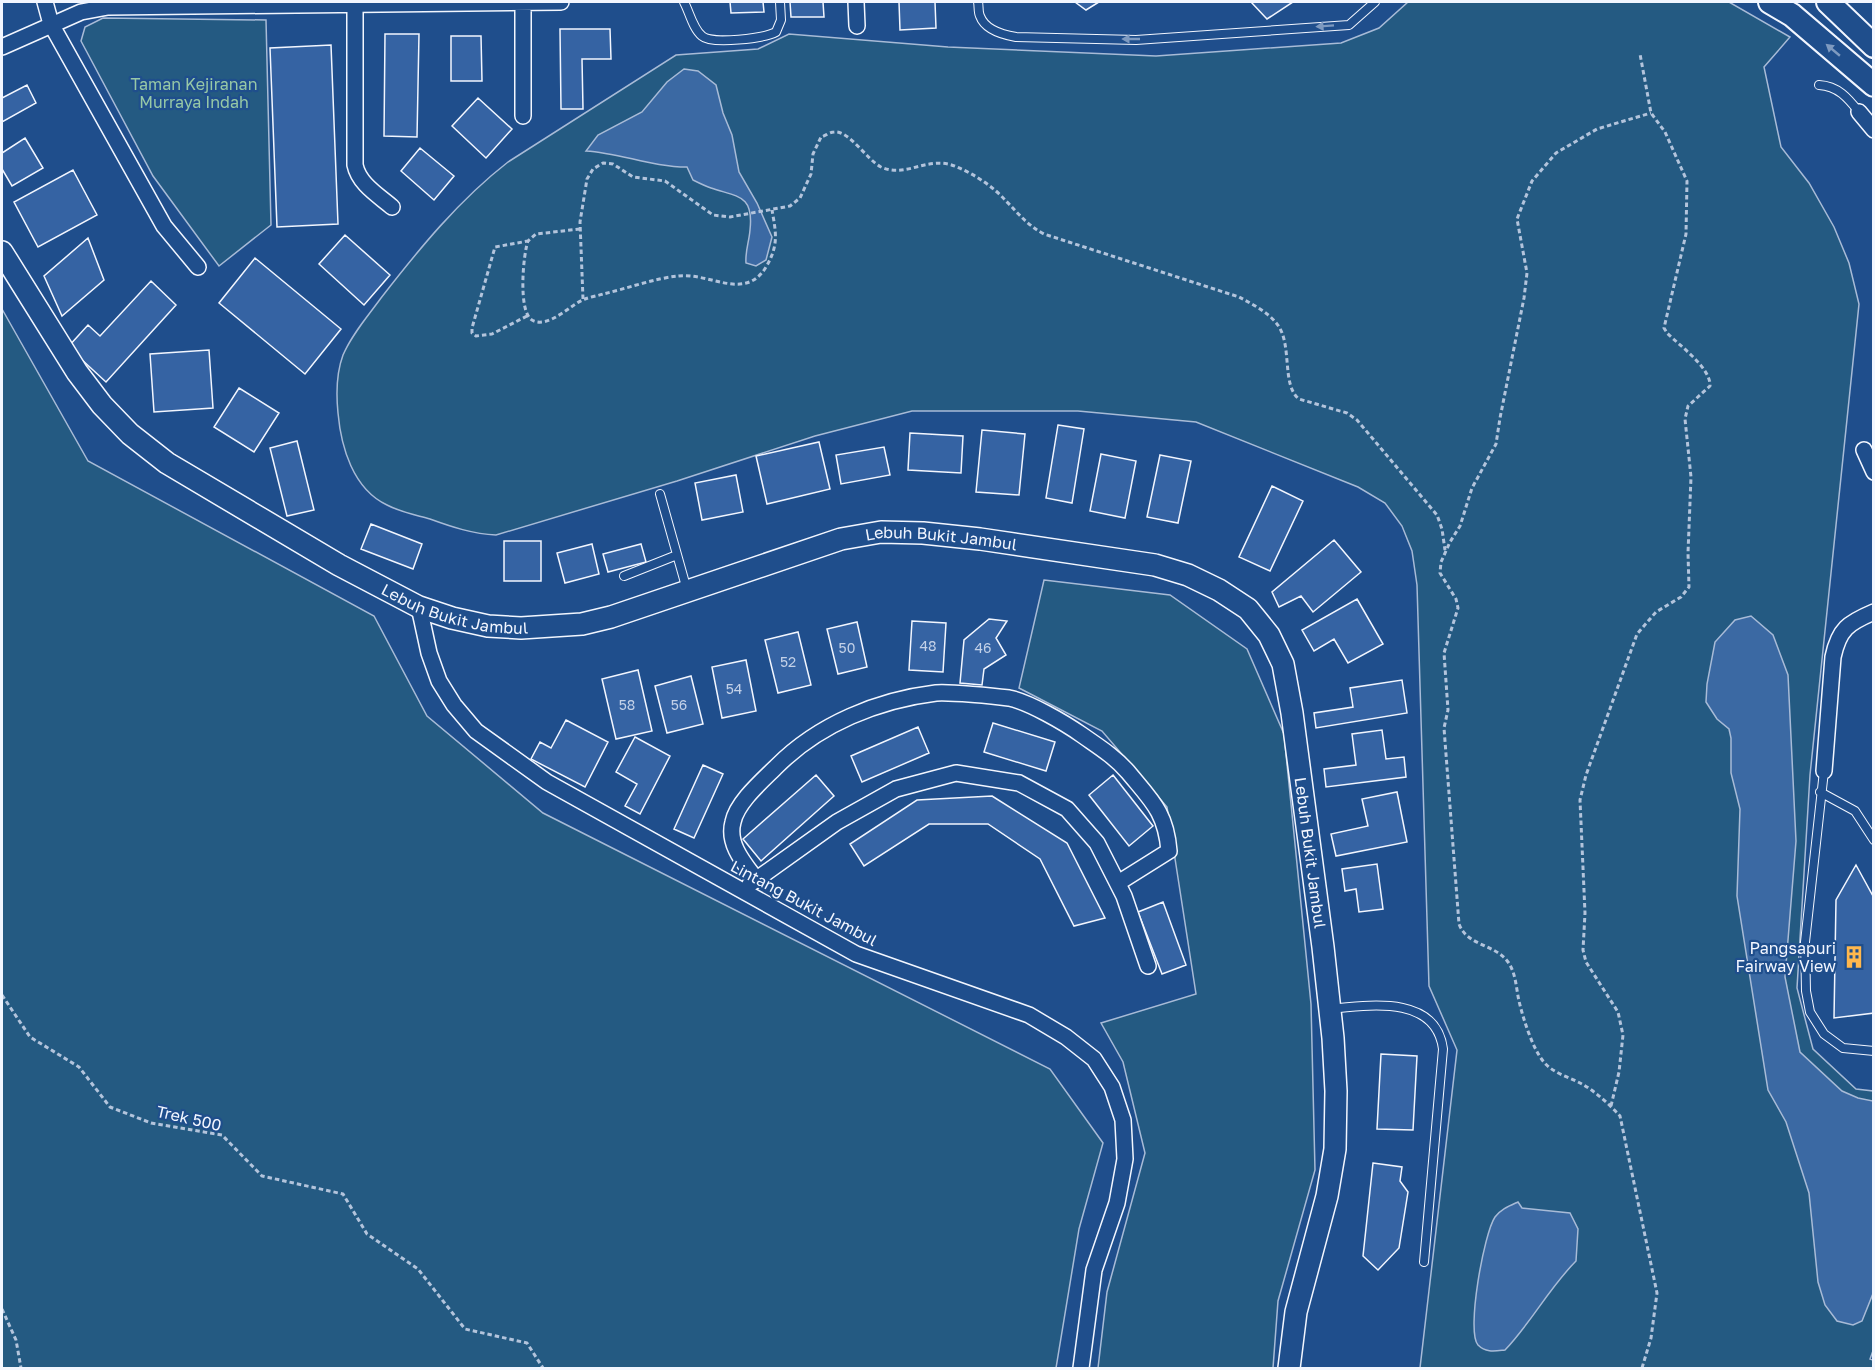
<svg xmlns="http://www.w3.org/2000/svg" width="1875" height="1370" font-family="'Golos Text',sans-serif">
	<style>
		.green { fill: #245a82; stroke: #a8bbd7; stroke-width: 1.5 }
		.water { fill: #3b69a3; stroke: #a8bbd7; stroke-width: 1.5 }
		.building { fill: #3563a3; stroke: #f2f6ff; stroke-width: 1.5 }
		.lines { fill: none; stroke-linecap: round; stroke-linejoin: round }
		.lane-casing { stroke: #f2f6ff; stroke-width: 10 }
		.street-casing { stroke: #f2f6ff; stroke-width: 18 }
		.secondary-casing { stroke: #f2f6ff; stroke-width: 24 }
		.primary-casing { stroke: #f2f6ff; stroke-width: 26 }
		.path { stroke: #b3c4dc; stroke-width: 3; stroke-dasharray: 4.5 3; stroke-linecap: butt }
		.lane { stroke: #1f4e8c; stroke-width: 8 }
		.street { stroke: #1f4e8c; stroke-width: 15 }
		.secondary { stroke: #1f4e8c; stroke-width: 21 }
		.primary { stroke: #1f4e8c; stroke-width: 22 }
		.oneway { fill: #7e9ac0 }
		.labels { text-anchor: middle; stroke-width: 4.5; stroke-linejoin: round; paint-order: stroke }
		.number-label { font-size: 14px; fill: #c3d1e8 }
		.park-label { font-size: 16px; fill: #97c8a6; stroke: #1f4e8c }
		.street-label { font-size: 16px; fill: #f2f6ff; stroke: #1f4e8c }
		.poi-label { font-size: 16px; fill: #f2f6ff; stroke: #1f4e8c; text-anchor: end }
	</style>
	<rect width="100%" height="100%" fill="#1f4e8c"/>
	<path class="green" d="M1408,2H1729L1790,37L1764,67L1781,147L1809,183L1834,227L1849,263L1859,304L1810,775L1797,988L1813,1049L1856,1089L1873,1091L1874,1348L1870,1359L1873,1360V1368H1420L1457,1050L1429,986L1417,585L1412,551L1402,526L1385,503L1358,487L1196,422L1078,411H912L815,436L677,481L496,535C473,534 452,527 430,519C416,515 400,512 387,505C353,489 341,447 338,413C336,393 336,374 343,355C352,334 368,316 381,298C419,249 459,200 508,162L676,55L758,49L789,34L948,47L1156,56L1341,43L1379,28Z
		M103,18L266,20L271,225L219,266L153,176L81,41L85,27Z
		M2,309L88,461L374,616L427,716L543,813L1050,1069L1103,1143L1079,1229L1056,1368H2Z
		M1044,580L1170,595L1247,649L1284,734L1311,1004L1315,1170L1278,1301L1273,1368H1098L1107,1292L1145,1153L1123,1062L1101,1023L1196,994L1167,807L1102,731L1019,688Z"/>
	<path class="water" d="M684,69L698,71L716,85L723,113L732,135L739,172L757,203L772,237L766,260L756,266L746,263C745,252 749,242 750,230C754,194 737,197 711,188C705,186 699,183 693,180L687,167C652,167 620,153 586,151L598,135L642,112L667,82Z
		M1751,616L1773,635L1788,675L1796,841L1785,977L1800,1052L1842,1091L1858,1098L1873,1101L1874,1291L1862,1321L1853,1325L1837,1321L1825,1305L1818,1282L1809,1193L1786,1122L1768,1090L1737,896L1740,809L1731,773V738L1729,729L1717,719L1706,702L1707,684L1715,642L1735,620Z
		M1518,1202L1522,1208L1570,1213L1578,1229L1576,1261C1549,1288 1531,1323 1505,1350C1495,1351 1486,1353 1478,1345C1466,1332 1484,1233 1495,1217C1501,1209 1509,1206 1518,1202Z"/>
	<path class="building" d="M730,2H763L764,12L731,13Z
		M790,2H823L824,17H791Z
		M899,2H935L936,28L900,30Z
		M1075,2H1099L1086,10Z
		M1251,2H1293L1267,19Z
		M560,29H610L611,59H582L583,109H561Z
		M385,34H419L417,137L384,136Z
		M451,36H481L482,81H451Z
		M331,45L338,224L277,227L270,48Z
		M27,85L36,103L2,122V98Z
		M478,98L512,129L486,158L452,126Z
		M25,138L43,168L12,186L2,169V153Z
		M420,148L454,176L434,200L401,171Z
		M73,170L97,215L38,247L14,202Z
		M345,235L390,275L364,305L319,264Z
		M88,238L104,280L62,316L44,276Z
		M255,258L341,329L305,374L219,303Z
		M151,281L176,305L106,382L68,347L88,325L100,336Z
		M209,350L213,408L154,412L150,354Z
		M239,388L279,413L254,452L214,427Z
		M1058,425L1084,429L1072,503L1046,498Z
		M982,430L1025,434L1019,495L976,492Z
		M910,433L963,436L961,473L908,470Z
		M297,441L314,510L287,516L270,448Z
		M819,442L830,489L767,504L756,456Z
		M884,447L890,475L841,484L836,455Z
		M1101,454L1136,461L1125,518L1090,511Z
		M1160,455L1191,461L1178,523L1147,517Z
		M736,475L743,512L702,520L695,483Z
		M1272,486L1303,501L1270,571L1239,557Z
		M371,524L422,544L413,569L361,549Z
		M1334,540L1361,572L1313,612L1301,596L1279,607L1272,592Z
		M504,541H541V581H504Z
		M592,544L599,574L565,583L557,553Z
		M641,544L646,562L608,572L603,554Z
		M1357,599L1383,644L1348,663L1334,639L1314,651L1302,630Z
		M989,619L1007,621L996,638L1006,655L984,669L982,685L960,683L964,640Z
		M912,621L946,623L943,672L909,670Z
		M857,622L867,667L838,674L827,629Z
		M798,632L811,685L778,693L765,640Z
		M746,660L756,711L722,718L712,667Z
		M638,670L652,731L616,739L602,679Z
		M691,676L703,724L667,733L655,686Z
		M1402,680L1407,713L1316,728L1314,713L1353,707L1350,688Z
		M566,720L608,742L585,787L531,759L540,742L551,748Z
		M993,723L1055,742L1046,771L984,752Z
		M918,727L929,753L862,782L851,756Z
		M1382,730L1386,759L1404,757L1406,777L1326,787L1324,769L1356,765L1352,734Z
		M635,737L670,756L640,814L625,806L637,784L616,772Z
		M703,765L723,774L694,838L674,829Z
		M816,775L834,796L761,861L743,839Z
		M1113,775L1153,826L1129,846L1089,795Z
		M1397,792L1407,842L1336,856L1331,834L1368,826L1362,799Z
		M992,796L1067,843L1105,918L1074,926L1040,859L988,824H929L864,866L850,844L917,800Z
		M1377,864L1383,909L1359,912L1356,889L1345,891L1342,869Z
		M1856,865L1874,898V1013L1834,1018L1836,900Z
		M1163,902L1186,965L1162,974L1138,912Z
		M1381,1054L1417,1056L1413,1130L1377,1129Z
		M1373,1163L1402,1167L1400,1181L1408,1192L1399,1248L1378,1270L1363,1256Z"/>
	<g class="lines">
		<g class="lane-casing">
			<path id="lane" d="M684,2C689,11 693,29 702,36C712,45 765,38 776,32L781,20L780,2
				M978,2C979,6 978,12 980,16C985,30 1004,35 1016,37L1136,40L1349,25L1375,2
				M1819,85C1838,86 1848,98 1859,112
				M660,494L687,590
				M624,576L677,555
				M1824,771L1805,942L1806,991L1810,1012L1824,1034L1843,1048L1874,1051
				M1820,792L1855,811L1874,840
				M1330,1009C1370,1005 1436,995 1443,1049L1424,1262"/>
		</g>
		<g class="street-casing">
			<path id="street" d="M45,2L51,24L164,226L198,267
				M355,2V165C359,184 378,195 392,207
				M523,2V116
				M856,2L857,26
				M2,47L81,12L108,7L561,2
				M1859,112L1874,130
				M1864,450L1874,472
				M419,607L429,653L439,681L454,705L476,731L547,782L856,954L1029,1015L1066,1037L1094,1059L1112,1087L1123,1120L1125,1159L1117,1203L1094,1270L1081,1368
				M1824,771L1833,657C1839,629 1848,623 1874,612
				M756,879C744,863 727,844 733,822C737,802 763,780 777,766C819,724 878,700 936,693C951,692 993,696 1009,698C1029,702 1065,723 1082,735C1099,747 1114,756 1128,772C1151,800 1166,812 1169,851L1118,883
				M750,884L837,822L896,789L956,773L1019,783L1067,809L1097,843L1124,896L1148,966"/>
		</g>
		<g class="secondary-casing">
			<g id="secondary">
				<path id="s1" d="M2,252L77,372L102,405L130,434L167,463L339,565L419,607L452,618L488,626L521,628L582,624L611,617L841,539L881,532L923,533L980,539L1155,565L1188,575L1219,590L1248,609L1269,635L1283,664L1292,713L1323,947L1333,1038L1336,1091L1335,1149L1327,1196L1296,1312L1289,1368"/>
			</g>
		</g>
		<g class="primary-casing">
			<path id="primary" d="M1770,2L1792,15L1874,85
				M1828,2L1874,46"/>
		</g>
		<path class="path" d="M580,229L536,234L528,241C523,255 518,312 532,320C548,330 572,303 585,299C590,297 597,296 603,294C625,289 656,278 678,276C709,272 745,302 766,267C779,245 776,233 772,210
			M583,299L580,222L587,179L593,169L603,163L613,164L633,177L665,181L713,215L730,217L790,206L800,198L811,174L813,154L821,137C825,136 830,132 834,132C849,130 867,160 881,167C907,179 928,154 957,167C974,174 994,187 1006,201C1019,214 1027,225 1044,234L1239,297C1252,304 1268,312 1277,324C1293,344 1281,385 1299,399L1347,413L1357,420L1437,515L1442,529L1445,550
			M527,316L492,334L476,336L472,333V328L495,247L528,241
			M2,995L30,1037L79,1067L110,1107L151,1123L222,1135L262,1176L343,1194L367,1234L418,1269L465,1329L527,1343L543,1368
			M1611,1106L1619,1072L1623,1035L1618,1012L1586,962L1583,950L1585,913L1580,800L1586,775L1637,634L1656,612L1681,597L1689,587L1688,553L1691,477L1685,419L1688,406L1710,386C1711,368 1680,346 1667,333L1664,328L1686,234L1687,181L1665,132L1651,113L1640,54
			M2,1309L16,1340L21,1368
			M1642,1368L1651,1338L1657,1293L1620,1116C1609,1104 1596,1092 1582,1084C1569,1077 1552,1073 1543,1061C1532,1047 1523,1018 1519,1001C1516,988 1516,973 1508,962C1495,944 1467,946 1459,924L1444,728L1448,710L1444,653L1458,608L1456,599L1440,573L1441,562L1450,542L1460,526L1472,488L1496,444L1500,418L1524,298L1527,273L1517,219L1532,181L1556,153L1597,129L1651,113"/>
		<use href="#lane" class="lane"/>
		<use href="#street" class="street"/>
		<use href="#secondary" class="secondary"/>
		<use href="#primary" class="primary"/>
	</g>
	<defs><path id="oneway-solid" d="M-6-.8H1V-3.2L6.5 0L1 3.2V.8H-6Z" transform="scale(1.5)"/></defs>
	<g class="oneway">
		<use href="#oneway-solid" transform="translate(1325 26) rotate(176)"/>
		<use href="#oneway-solid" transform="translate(1131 39) rotate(-180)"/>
		<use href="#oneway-solid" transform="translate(1833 50) rotate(-140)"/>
	</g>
	<defs>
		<g id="building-bare" transform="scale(1.8)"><path d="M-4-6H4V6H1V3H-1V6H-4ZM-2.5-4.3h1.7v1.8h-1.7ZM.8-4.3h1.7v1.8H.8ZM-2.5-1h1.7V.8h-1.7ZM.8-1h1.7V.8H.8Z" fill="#ffb74d" stroke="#1f4e8c" stroke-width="2.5" paint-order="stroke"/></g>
	</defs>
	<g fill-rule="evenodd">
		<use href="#building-bare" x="1854" y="957"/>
	</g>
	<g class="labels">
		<g class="number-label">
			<text x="928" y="651">48</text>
			<text x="847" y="653">50</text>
			<text x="983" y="653">46</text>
			<text x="788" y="667">52</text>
			<text x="734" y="694">54</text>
			<text x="627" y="710">58</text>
			<text x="679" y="710">56</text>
		</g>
		<g class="park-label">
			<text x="194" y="90">Taman Kejiranan<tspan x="194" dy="18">Murraya Indah</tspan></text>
		</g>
		<g class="street-label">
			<text dy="6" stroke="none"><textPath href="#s1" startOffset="1100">Lebuh Bukit Jambul</textPath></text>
			<text dy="6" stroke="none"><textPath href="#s1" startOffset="596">Lebuh Bukit Jambul</textPath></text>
			<text dy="6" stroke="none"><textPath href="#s1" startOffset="1676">Lebuh Bukit Jambul</textPath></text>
			<text transform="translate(804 903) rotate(28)" y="6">Lintang Bukit Jambul</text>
			<text transform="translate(189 1118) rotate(13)" y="6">Trek 500</text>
		</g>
		<g class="poi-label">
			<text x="1836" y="954">Pangsapuri<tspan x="1836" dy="18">Fairway View</tspan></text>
		</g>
	</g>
	<rect width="1875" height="1370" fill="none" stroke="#f2f6ff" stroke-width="6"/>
</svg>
